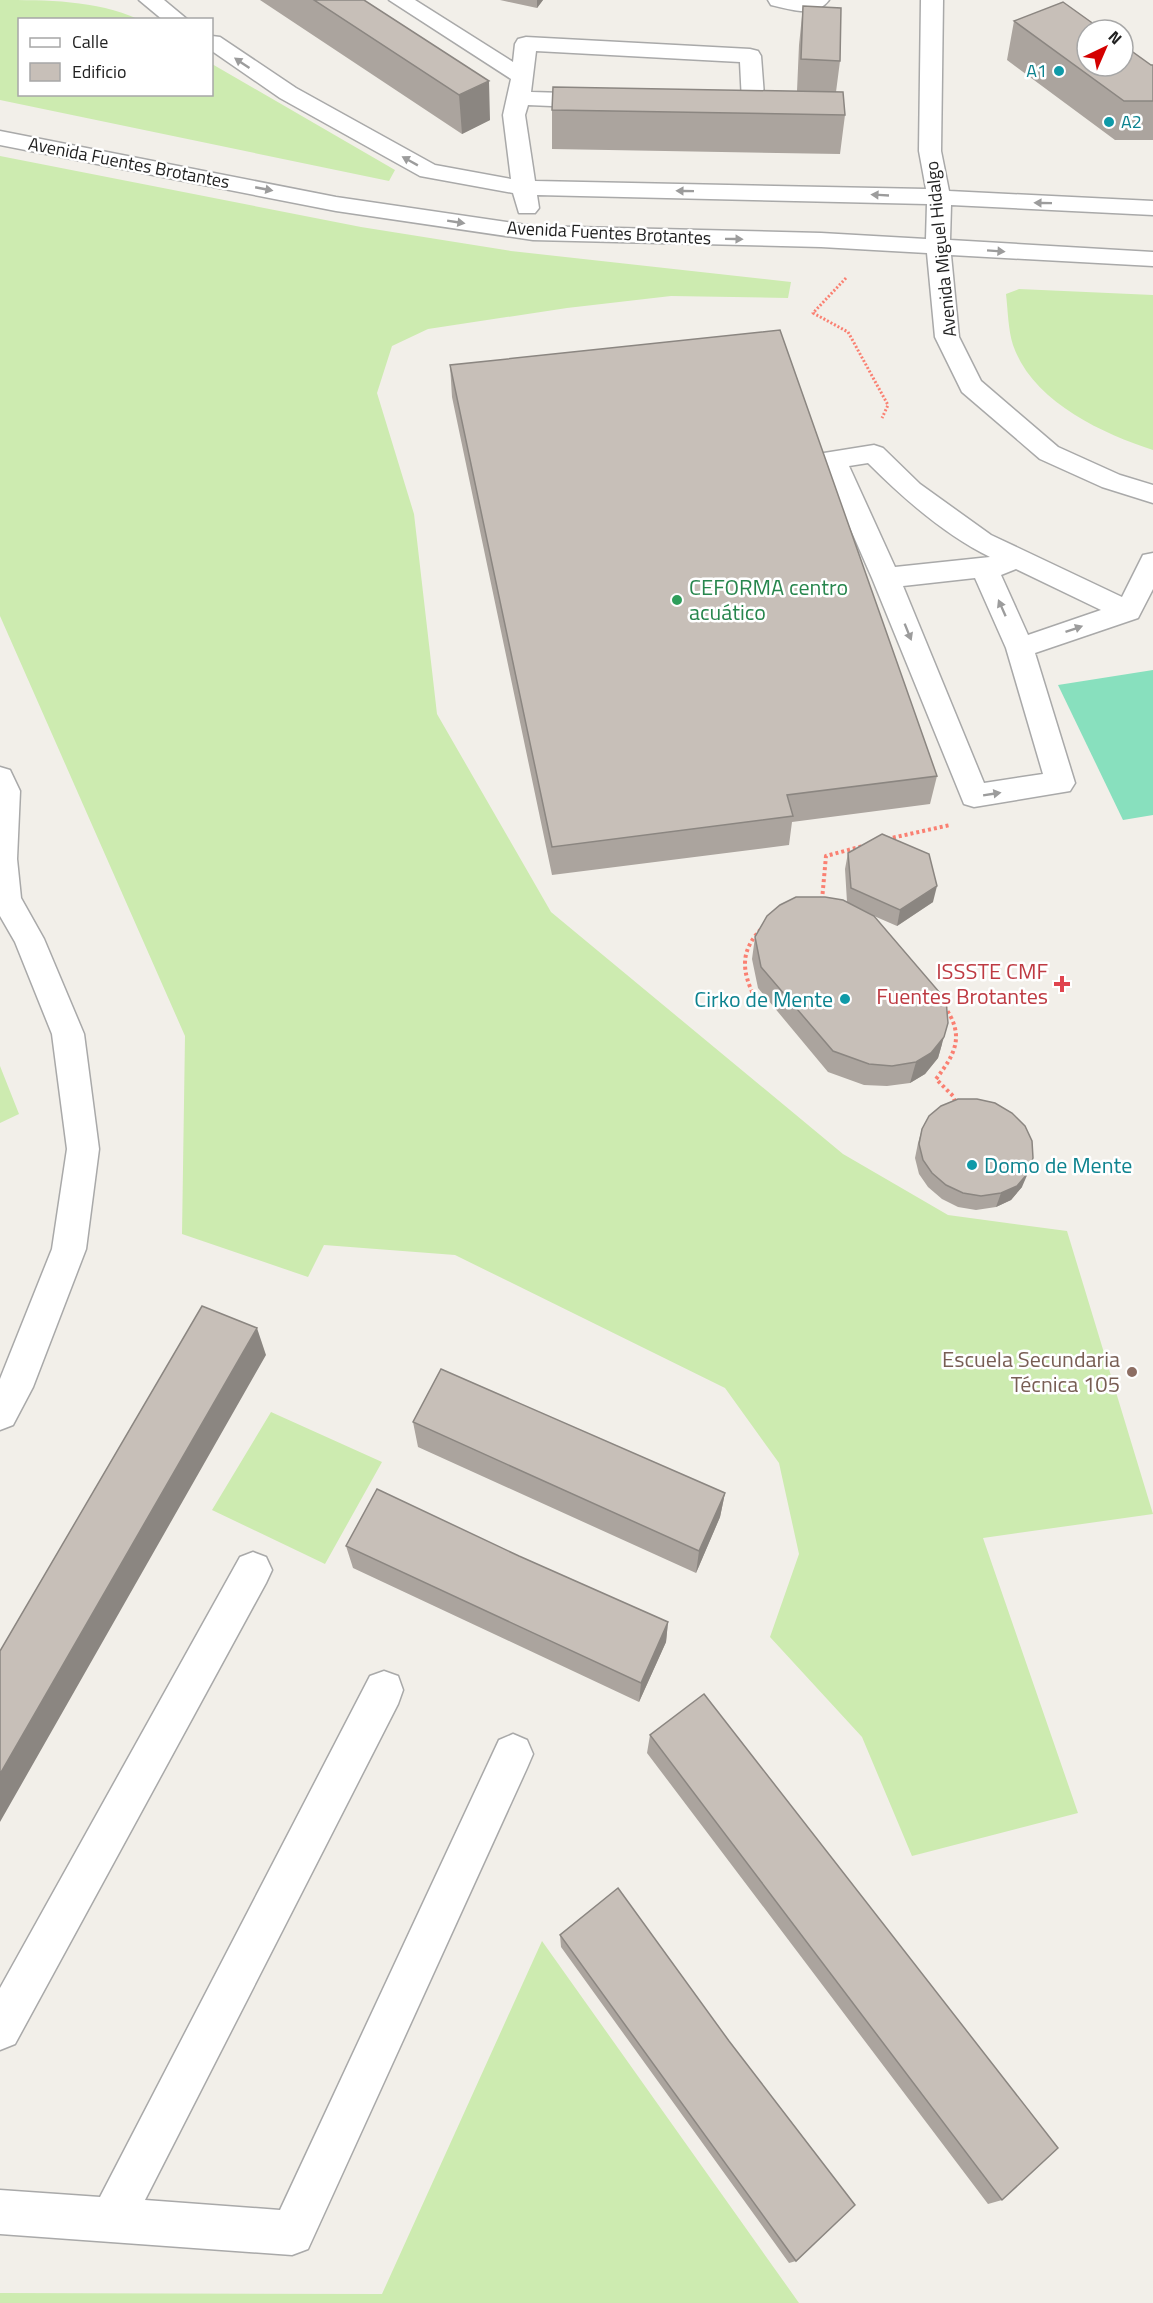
<svg xmlns="http://www.w3.org/2000/svg" width="1153" height="2303" font-family="'Titillium Web',sans-serif">
	<style>
		.grass { fill: #cdebb0 }
		.pitch { fill: #88e0be }
		.lines { fill: none; stroke-linecap: round; stroke-linejoin: round }
		.minor-casing { stroke: #a9a9a9; stroke-width: 3 }
		.path-far1 { stroke: #fa8072; stroke-width: 3; stroke-dasharray: 2 2; stroke-linecap: butt }
		.path { stroke: #fa8072; stroke-width: 4; stroke-dasharray: 3 3; stroke-linecap: butt }
		.minor { fill: #fff; fill-rule: evenodd }
		.wall { fill: #aba49e }
		.shaded-wall { fill: #8b8681 }
		.building { fill: #c7bfb8; stroke: #8b8681; stroke-width: 1.5 }
		.oneway { fill: #9c9c9c }
		.culture-dot { fill: #0f9aa8; stroke: #fff; stroke-width: 2 }
		.leisure-dot { fill: #2e9e5b; stroke: #fff; stroke-width: 2 }
		.health-dot { fill: #e0444e; stroke: #fff; stroke-width: 2 }
		.education-dot { fill: #8d6e63; stroke: #fff; stroke-width: 2 }
		.labels { text-anchor: middle; stroke-width: 5; stroke-linejoin: round; paint-order: stroke }
		.far-culture-label { font-size: 18px; fill: #0d838f; stroke: #fff; text-anchor: end }
		.far-street-label { font-size: 18px; fill: #222; stroke: #fff }
		.leisure-label { font-size: 22px; fill: #27864d; stroke: #fff; text-anchor: start }
		.health-label { font-size: 22px; fill: #be3a42; stroke: #fff; text-anchor: end }
		.culture-label { font-size: 22px; fill: #0d838f; stroke: #fff; text-anchor: end }
		.education-label { font-size: 22px; fill: #785e54; stroke: #fff; text-anchor: end }
	</style>
	<rect width="100%" height="100%" fill="#f2efe9"/>
	<path class="grass" d="M0,0C46,0 96,0 138,19L20,20V94H212V64L395,170L389,181L0,100Z
		M0,156L361,227L511,251L791,282L788,298L671,296L567,308L428,329L392,346L377,393L414,514L437,714L551,912L843,1154L948,1215L1067,1231L1153,1514L983,1538L1078,1813L912,1856L862,1737L770,1637L799,1554L779,1463L725,1388L455,1255L324,1245L308,1277L182,1234L185,1036L0,616Z
		M1019,289L1153,295V450C1101,433 1032,401 1013,345C1008,329 1008,311 1006,294Z
		M0,1066L19,1114L0,1123Z
		M271,1412L382,1462L325,1564L212,1510Z
		M542,1941L799,2303H0V2293L382,2294Z"/>
	<path class="pitch" d="M1153,670V815L1123,820L1058,685Z"/>
	<g class="lines">
		<g class="minor-casing">
			<path id="minor" d="M139,0H164L188,20H163Z
				M389,0H415L513,62L515,44L518,39L526,37L750,49L758,51L761,56L765,109L762,114C749,117 733,116 720,113L717,108L720,103L742,102L740,62L536,51L531,92L598,94L606,96L609,101L606,106L598,108L528,105L525,115L535,181L926,189L919,151L921,0H943L941,151L949,191L1153,201V215L951,205L950,240L1153,252V266L951,255L959,337L981,381L1058,447L1120,475L1153,485V503L1102,487L1040,459L962,392L935,337L927,253L821,247L533,240L336,211L0,145V131L336,197L533,226L821,233L926,239L927,204L537,195L539,208L535,213H519L513,193L420,176L280,98L212,51V36L220,37L296,88L435,165L511,179L503,115L511,79Z
				M768,0H829C815,19 790,9 771,5Z
				M874,445L883,448L920,484L991,535L1122,597L1143,555L1153,553V589L1138,618L1035,653L1075,783L1070,791L974,807L964,804L872,578L820,459L824,453ZM868,463C904,499 945,535 990,557L895,567L849,466ZM1016,569L1101,610L1028,635L1001,575ZM975,578L1006,648L1043,774L984,783L903,586Z
				M0,767L10,770L20,791L17,859L21,898L44,939L84,1034L99,1149L86,1249L33,1387L13,1425L0,1430V1379L52,1249L67,1149L52,1034L15,942L0,916Z
				M253,1552L266,1557L272,1570L266,1583L15,2044L0,2050V1988L240,1557Z
				M384,1671L398,1676L403,1690L398,1704L145,2200L280,2210L499,1740L513,1734L527,1740L533,1754L527,1768L308,2249L292,2255L0,2234V2190L100,2197L370,1676Z"/>
		</g>
		<path class="path-far1" d="M846,278L813,313L848,332L888,405L882,418"/>
		<path class="path" d="M887,839L950,825
			M822,900L826,856L863,846
			M755,998C741,970 740,950 763,927
			M944,1006C965,1035 956,1053 936,1079L953,1096L956,1104"/>
		<use href="#minor" class="minor"/>
	</g>
	<path class="wall" d="M260,0H364L490,120L462,134Z
		M500,0H543L537,8Z
		M803,6L840,61L836,92L845,115L840,154L552,149V110L797,91L799,45Z
		M1014,21L1153,65V140H1115L1007,60Z
		M450,365L937,776L930,804L792,822L789,845L552,875L452,397Z
		M848,853L933,902L897,926L874,916L942,1044L938,1058L925,1074L910,1083L887,1086L864,1085L828,1072L758,988L752,959L755,937L847,902L845,869Z
		M922,1129L1022,1187L1011,1200L996,1207L976,1210L958,1207L942,1199L928,1187L919,1174L915,1158L918,1143Z
		M413,1422L725,1493L720,1517L696,1573L418,1447Z
		M346,1546L519,1556L668,1622L666,1642L639,1702L353,1568Z
		M650,1735L1002,2200L988,2204L647,1753Z
		M560,1935L796,2261L789,2263L561,1947Z"/>
	<path class="shaded-wall" d="M537,0H543L537,8Z
		M489,81L490,120L462,134L459,95Z
		M937,886L933,902L897,926L900,910Z
		M948,1023L938,1058L925,1074L910,1083L916,1062Z
		M1028,1173L1022,1187L1011,1200L996,1207L1001,1193Z
		M257,1328L266,1355L0,1822V1774Z
		M725,1493L720,1517L696,1573L699,1551Z
		M668,1622L666,1642L639,1702L641,1683Z"/>
	<path class="building" d="M314,0H364L489,81L459,95Z
		M1063,2L1102,30H1087V66H1123V45L1151,65H1153V101H1124L1014,21Z
		M803,6L841,8L840,61L801,59Z
		M553,87L843,92L845,115L552,110Z
		M780,330L937,776L787,795L793,816L552,847L450,365Z
		M882,834L929,854L937,886L900,910L851,888L848,853Z
		M796,897H825L843,900L874,916L946,1000L948,1023L944,1037L931,1053L916,1062L892,1066L869,1064L833,1051L761,967L755,937L767,916L780,905Z
		M958,1099H977L995,1103L1012,1113L1025,1126L1032,1141L1033,1158L1028,1173L1017,1186L1001,1193L981,1196L963,1193L946,1185L932,1173L923,1160L919,1144L922,1129L929,1116L941,1106Z
		M202,1306L257,1328L0,1774V1651Z
		M441,1369L725,1493L699,1551L413,1422Z
		M377,1489L519,1556L668,1622L641,1683L346,1546Z
		M704,1694L1058,2148L1002,2200L650,1735Z
		M618,1888L729,2041L855,2205L796,2261L560,1935Z"/>
	<defs><path id="oneway-solid" d="M-6-.8H1V-3.2L6.5 0L1 3.2V.8H-6Z" transform="scale(1.5)"/></defs>
	<g class="oneway">
		<use href="#oneway-solid" transform="translate(242 63) rotate(-146)"/>
		<use href="#oneway-solid" transform="translate(410 161) rotate(-151)"/>
		<use href="#oneway-solid" transform="translate(264 189) rotate(11)"/>
		<use href="#oneway-solid" transform="translate(685 191) rotate(-179)"/>
		<use href="#oneway-solid" transform="translate(880 195) rotate(-177)"/>
		<use href="#oneway-solid" transform="translate(1043 203) rotate(-179)"/>
		<use href="#oneway-solid" transform="translate(456 222) rotate(9)"/>
		<use href="#oneway-solid" transform="translate(734 239) rotate(1)"/>
		<use href="#oneway-solid" transform="translate(996 251) rotate(4)"/>
		<use href="#oneway-solid" transform="translate(1002 608) rotate(-114)"/>
		<use href="#oneway-solid" transform="translate(1074 629) rotate(-19)"/>
		<use href="#oneway-solid" transform="translate(908 632) rotate(68)"/>
		<use href="#oneway-solid" transform="translate(992 794) rotate(-9)"/>
	</g>
	<g class="culture-dot">
		<circle cx="1059" cy="71" r="6"/>
		<circle cx="1109" cy="122" r="6"/>
		<circle cx="845" cy="999" r="6"/>
		<circle cx="972" cy="1165" r="6"/>
	</g>
	<circle class="leisure-dot" cx="677" cy="600" r="6"/>
	<path class="health-dot" d="M1059 975h6v6h6v6h-6v6h-6v-6h-6v-6h6z"/>
	<circle class="education-dot" cx="1132" cy="1372" r="6"/>
	<g class="labels">
		<g class="far-culture-label">
			<text x="1047" y="77">A1</text>
			<text x="1121" y="128" text-anchor="start">A2</text>
		</g>
		<g class="far-street-label">
			<text transform="translate(129 163) rotate(11)" y="6">Avenida Fuentes Brotantes</text>
			<text transform="translate(609 233) rotate(3)" y="6">Avenida Fuentes Brotantes</text>
			<text transform="translate(941 249) rotate(-96)" y="6">Avenida Miguel Hidalgo</text>
		</g>
		<g class="leisure-label">
			<text x="689" y="595">CEFORMA centro<tspan x="689" dy="25">acuático</tspan></text>
		</g>
		<g class="health-label">
			<text x="1048" y="979">ISSSTE CMF<tspan x="1048" dy="25">Fuentes Brotantes</tspan></text>
		</g>
		<g class="culture-label">
			<text x="833" y="1007">Cirko de Mente</text>
			<text x="984" y="1173" text-anchor="start">Domo de Mente</text>
		</g>
		<g class="education-label">
			<text x="1120" y="1367">Escuela Secundaria<tspan x="1120" dy="25">Técnica 105</tspan></text>
		</g>
	</g>
	<rect x="18" y="18" width="195" height="78" fill="#ffffff" stroke="#a7a7a7" stroke-width="1.5"/>
	<rect x="30" y="38" width="30" height="9" fill="#ffffff" stroke="#a7a7a7" stroke-width="1.5"/>
	<text x="72" y="48" font-size="18" fill="#222222">Calle</text>
	<rect x="30" y="63" width="30" height="18" fill="#c7bfb8" stroke="#a7a7a7" stroke-width="1.5"/>
	<text x="72" y="78" font-size="18" fill="#222222">Edificio</text>
	<g transform="translate(1105 48) rotate(44)"><circle r="28" fill="#ffffff" stroke="#a7a7a7" stroke-width="1.5"/>
	<path d="M0-4.5L10 22L0 15L-10 22Z" fill="#d40000"/>
	<text y="-9" font-size="16" font-weight="bold" text-anchor="middle" fill="#222222">N</text>
	</g>
</svg>
